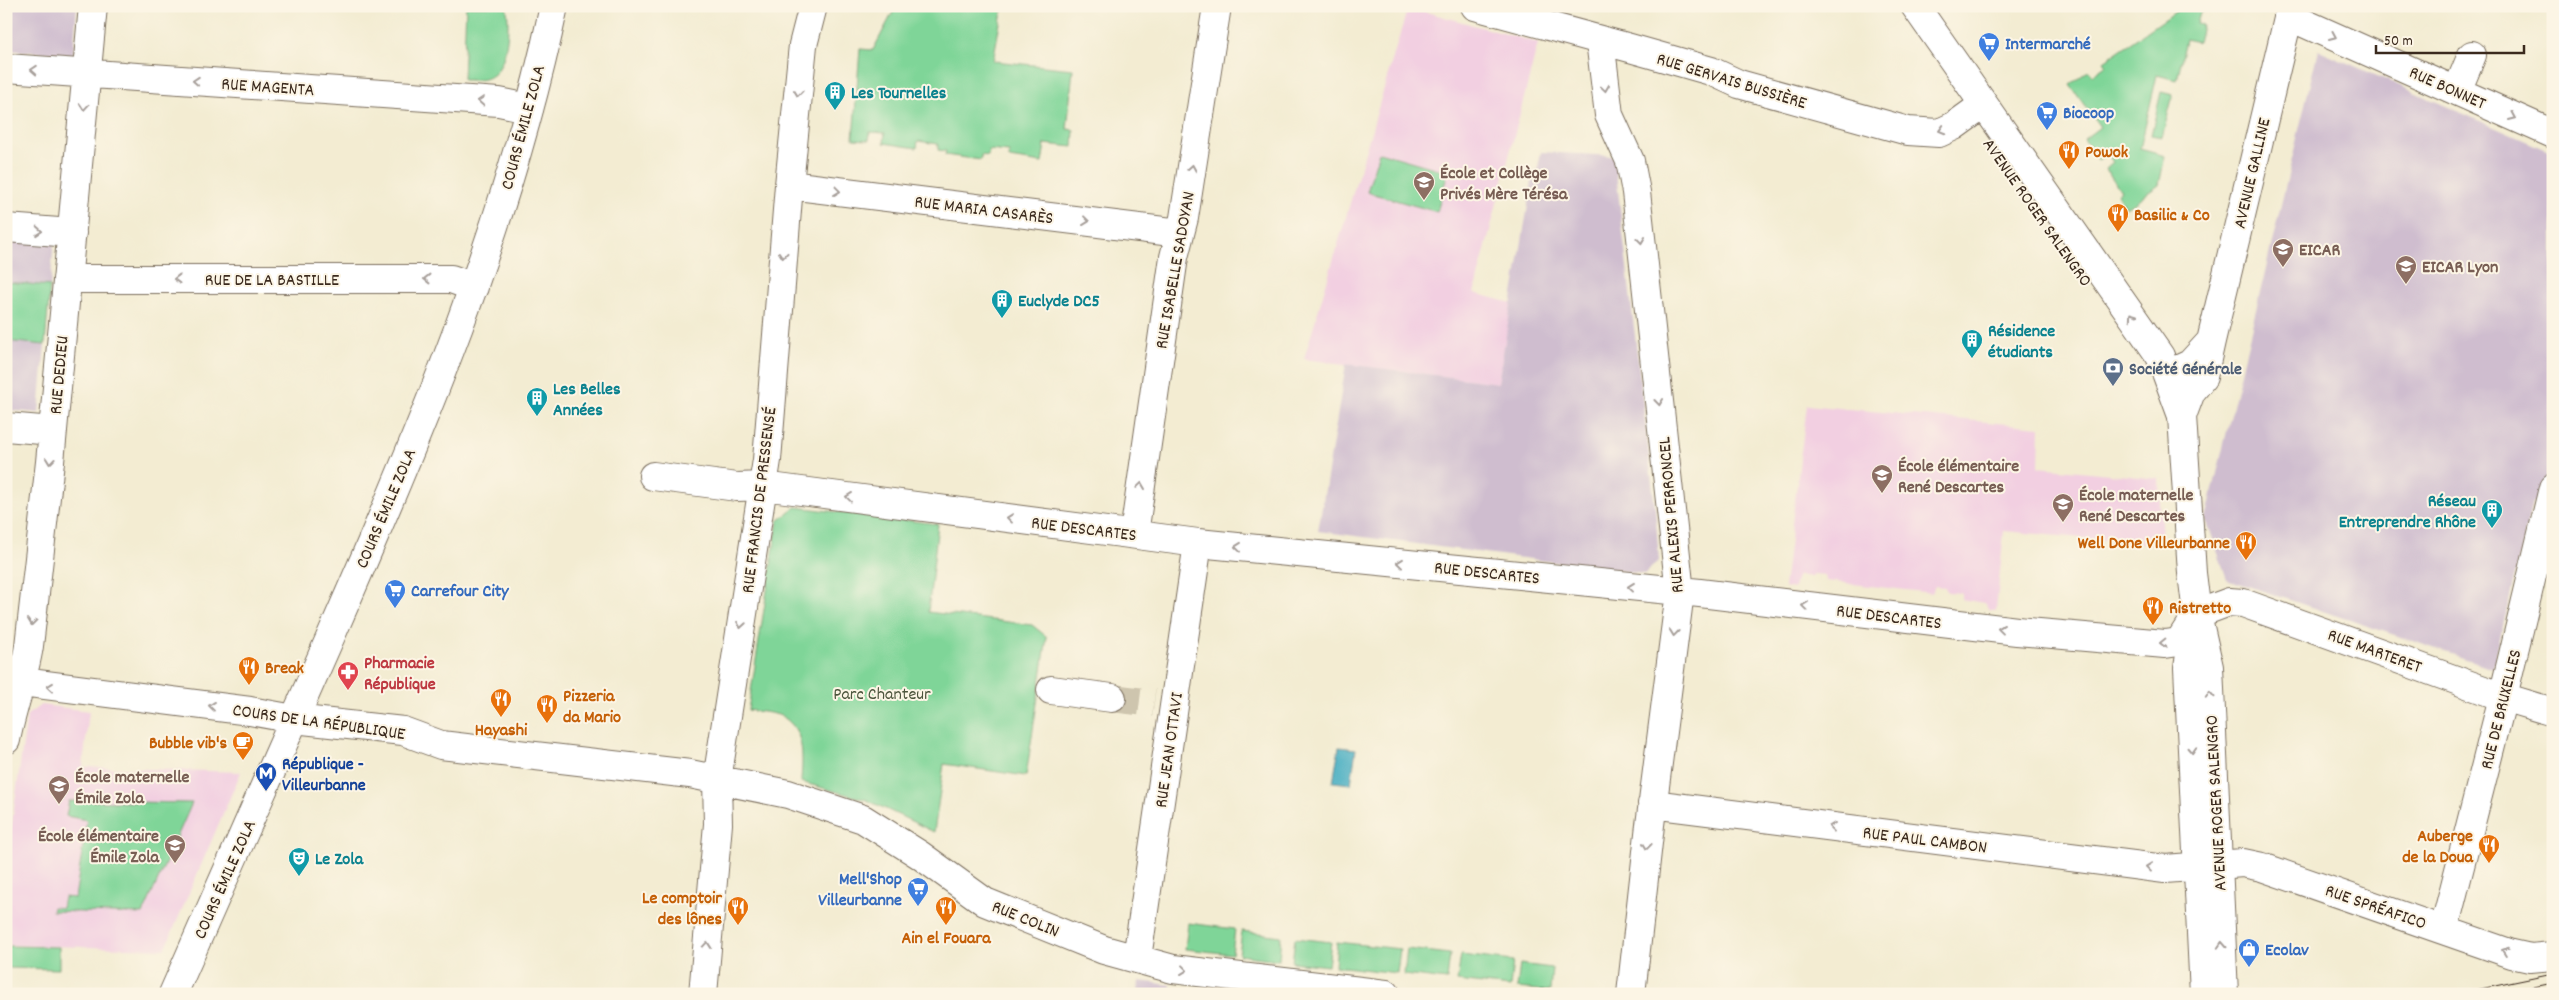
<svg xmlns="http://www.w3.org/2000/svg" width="2559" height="1000" font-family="Dekko,sans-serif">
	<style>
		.built { fill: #f2cfe1 }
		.industrial { fill: #cfbdcf }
		.green { fill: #7fd598; stroke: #5d805b }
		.water { fill: #42acc1; stroke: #3e6b70 }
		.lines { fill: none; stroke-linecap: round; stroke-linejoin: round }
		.minor-tunnel { stroke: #cec5ae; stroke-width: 28; stroke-dasharray: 28 14; stroke-linecap: butt }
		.minor-casing { stroke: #7b6e5d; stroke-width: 30 }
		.major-casing { stroke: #7b6e5d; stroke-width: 30 }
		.minor { stroke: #fff; stroke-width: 28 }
		.major { stroke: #fff; stroke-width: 28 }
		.tram { stroke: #3b2a1e; stroke-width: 1 }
		.oneway { stroke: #a79f9a }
		.labels { text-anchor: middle; stroke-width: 4; stroke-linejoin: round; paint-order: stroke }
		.shop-label { font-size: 18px; font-weight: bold; fill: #366cbe; stroke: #fcf5e5; text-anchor: start }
		.street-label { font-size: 18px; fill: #3b2a1e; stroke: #fcf5e5 }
		.culture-label { font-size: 18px; font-weight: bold; fill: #0d838f; stroke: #fcf5e5; text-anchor: start }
		.food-label { font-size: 18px; font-weight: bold; fill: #c56008; stroke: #fcf5e5; text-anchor: start }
		.education-label { font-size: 18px; font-weight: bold; fill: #785e54; stroke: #fcf5e5; text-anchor: start }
		.service-label { font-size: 18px; font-weight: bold; fill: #4e5e75; stroke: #fcf5e5; text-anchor: start }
		.health-label { font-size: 18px; font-weight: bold; fill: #be3a42; stroke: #fcf5e5; text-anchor: start }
		.park-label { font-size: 18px; fill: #4c553c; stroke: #fcf5e5 }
		.transit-label { font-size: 18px; font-weight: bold; fill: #164399; stroke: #fcf5e5; text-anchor: start }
	</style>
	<rect width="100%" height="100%" fill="#fcf5e5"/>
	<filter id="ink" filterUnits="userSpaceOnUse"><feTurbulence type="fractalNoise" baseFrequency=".02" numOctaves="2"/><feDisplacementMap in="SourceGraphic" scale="10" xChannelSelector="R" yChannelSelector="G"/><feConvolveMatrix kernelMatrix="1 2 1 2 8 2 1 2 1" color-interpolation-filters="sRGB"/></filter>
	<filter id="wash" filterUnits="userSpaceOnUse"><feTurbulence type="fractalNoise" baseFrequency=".0096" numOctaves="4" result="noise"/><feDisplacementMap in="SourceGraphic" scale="20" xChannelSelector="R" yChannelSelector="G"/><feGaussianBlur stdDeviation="1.12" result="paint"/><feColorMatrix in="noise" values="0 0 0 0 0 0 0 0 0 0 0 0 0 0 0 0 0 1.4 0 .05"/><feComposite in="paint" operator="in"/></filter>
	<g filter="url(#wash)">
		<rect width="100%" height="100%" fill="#f3ecd2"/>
		<path class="built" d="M1408,7L1538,43L1474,293L1512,303L1498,383L1304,359Z
			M1807,405L2040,427L2039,467L2159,479L2162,545L2004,531L1996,611L1989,610L1984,603L1961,599V593L1947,592L1945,587L1935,586L1932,593L1826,581L1825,575L1814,574L1812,577L1797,575L1794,589L1784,587Z
			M41,705L89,711L83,767L241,772L165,949L6,945V866L27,715Z"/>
		<path class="industrial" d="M6,6H77L73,55L6,50Z
			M2318,50L2553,153V508L2532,503L2493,668L2227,579L2206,519Z
			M1541,152L1614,156L1655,508L1659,561L1644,574L1318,531L1346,364L1498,383L1533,176L1536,177Z
			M6,239L54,242L39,413L6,410Z
			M1139,981L1171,985L1170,994H1138Z"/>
		<path class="green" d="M466,6H506C511,23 507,70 490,77C482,81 472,80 463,80Z
			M893,6H1003L993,61L1073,69L1067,129L1074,130L1073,147L1045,144L1042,163L1009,158V152L989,150L988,156L981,155V160L945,155L946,151L938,150V144L918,141L917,148L884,143L885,133L870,132L869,140L853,139L860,49L873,50L893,12L891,10Z
			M2184,6H2212L2200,13L2197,24L2202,25L2198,42L2186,39L2177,80L2157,75L2140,149L2165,156L2159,185L2126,208L2117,194L2121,191L2106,169L2113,163L2108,154L2098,160L2084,139L2100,127L2070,85L2089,70L2093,75L2107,65L2104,61Z
			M2161,92L2173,95L2162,137L2151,135Z
			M1379,152L1448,172L1437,212L1367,192Z
			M6,282L50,286L45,345L6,341Z
			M796,507L938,524L928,612L1032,625L1047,637L1026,776L944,764L934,832L867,800L801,782C802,761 806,734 786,719C778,712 758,712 748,710L778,521Z
			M69,801L192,803L143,914L52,911L53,907L62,908L64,897L75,898L87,820L66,816Z
			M1188,923L1235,929L1232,954L1185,949Z
			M1242,931L1281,936L1279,960L1239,955Z
			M1295,938L1331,942L1328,966L1292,962Z
			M1337,942L1400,949L1397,973L1335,966Z
			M6,946L59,947V969L6,968Z
			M1407,949L1450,954L1447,980L1404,975Z
			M1461,955L1513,961L1510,987L1457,981Z
			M1520,964L1552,968L1550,991L1517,988Z"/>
		<path class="water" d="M1339,747L1356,749L1351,784L1333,782Z"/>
	</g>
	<g filter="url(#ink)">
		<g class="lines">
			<path class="minor-tunnel" d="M1112,698L1154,703"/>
			<g class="minor-casing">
				<path id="minor" d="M1475,6L1630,48L1711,71L1739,84L1908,131L1939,133L1954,126L1983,105
					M2288,16L2553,134
					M1600,40L1609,115L1630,161L1636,192L1680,592L1650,825L1631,994
					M6,68L499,102L529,108
					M2457,91L2472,55
					M789,185L1180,233
					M6,228L72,233
					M67,279H451L474,287
					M2181,405L2179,369L2190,364L2211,341
					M2182,416L2191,392L2203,377L2211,341L2291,6
					M6,427L53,431
					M653,476L737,487L763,486L1198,543L1700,593L2017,631L2165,644L2179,642L2197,614L2229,602L2243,603L2503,697L2553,712
					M1134,534L1174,257L1184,218L1217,6
					M6,680L250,711L294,719L403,731L441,745L690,774L788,794L863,819L920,855L985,902L1104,950L1173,969L1386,994
					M1051,690L1112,698
					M6,740C12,708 24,678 29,646L50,462L93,6
					M1652,804L2165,869L2243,863L2262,867L2512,954L2530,958L2553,956
					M2444,929L2500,709L2553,488
					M1137,958L1198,543
					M703,994L718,824L717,780L767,460L789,185L803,45L813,6"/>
			</g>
			<g class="major-casing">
				<path id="major" d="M1915,6L2160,356L2182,416L2192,573L2197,614L2209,667L2224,994
					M2194,628L2188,668L2204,994
					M173,994C225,875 277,756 330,638C420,433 508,226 554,6"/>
			</g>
			<use href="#minor" class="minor"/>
			<use href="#major" class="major"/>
			<path class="tram" d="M2456,994L2553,974
				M2500,994L2553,983"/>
		</g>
		<defs><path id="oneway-chevron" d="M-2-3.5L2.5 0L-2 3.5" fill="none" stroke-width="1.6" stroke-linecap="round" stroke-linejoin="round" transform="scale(1.25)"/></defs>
		<g class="oneway">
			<use href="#oneway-chevron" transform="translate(2333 36) rotate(24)"/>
			<use href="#oneway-chevron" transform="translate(34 70) rotate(-176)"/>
			<use href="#oneway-chevron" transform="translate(196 81) rotate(-176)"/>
			<use href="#oneway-chevron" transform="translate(1605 88) rotate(82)"/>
			<use href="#oneway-chevron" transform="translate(798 93) rotate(96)"/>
			<use href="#oneway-chevron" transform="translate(481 101) rotate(-176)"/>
			<use href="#oneway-chevron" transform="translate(84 107) rotate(95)"/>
			<use href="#oneway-chevron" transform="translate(2513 117) rotate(24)"/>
			<use href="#oneway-chevron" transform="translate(1942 130) rotate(164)"/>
			<use href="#oneway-chevron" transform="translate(1192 168) rotate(-81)"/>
			<use href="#oneway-chevron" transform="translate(837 191) rotate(7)"/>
			<use href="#oneway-chevron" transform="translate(1086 221) rotate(7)"/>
			<use href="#oneway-chevron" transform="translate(39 231) rotate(4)"/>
			<use href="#oneway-chevron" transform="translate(1641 240) rotate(84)"/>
			<use href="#oneway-chevron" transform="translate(783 255) rotate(95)"/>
			<use href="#oneway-chevron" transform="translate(177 279) rotate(180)"/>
			<use href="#oneway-chevron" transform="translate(427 279) rotate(180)"/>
			<use href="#oneway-chevron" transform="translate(2132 316) rotate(-125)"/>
			<use href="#oneway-chevron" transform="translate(1659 402) rotate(84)"/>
			<use href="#oneway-chevron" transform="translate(50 461) rotate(96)"/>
			<use href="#oneway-chevron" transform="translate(1141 486) rotate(-82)"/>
			<use href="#oneway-chevron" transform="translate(849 497) rotate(-173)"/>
			<use href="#oneway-chevron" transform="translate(1010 518) rotate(-173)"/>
			<use href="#oneway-chevron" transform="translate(1238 547) rotate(-174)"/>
			<use href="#oneway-chevron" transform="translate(1400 563) rotate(-174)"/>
			<use href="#oneway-chevron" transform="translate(1631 587) rotate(-174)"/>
			<use href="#oneway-chevron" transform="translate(1805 606) rotate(-173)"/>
			<use href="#oneway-chevron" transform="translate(32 622) rotate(96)"/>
			<use href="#oneway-chevron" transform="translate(741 625) rotate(99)"/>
			<use href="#oneway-chevron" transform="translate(2001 629) rotate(-173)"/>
			<use href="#oneway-chevron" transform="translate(1674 633) rotate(97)"/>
			<use href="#oneway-chevron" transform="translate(2163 643) rotate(179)"/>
			<use href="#oneway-chevron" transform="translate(50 687) rotate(-174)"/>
			<use href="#oneway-chevron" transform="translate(2210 695) rotate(-93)"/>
			<use href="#oneway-chevron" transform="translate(212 706) rotate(-173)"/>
			<use href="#oneway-chevron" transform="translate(2192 750) rotate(87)"/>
			<use href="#oneway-chevron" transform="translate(1832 827) rotate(-173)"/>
			<use href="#oneway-chevron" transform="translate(1647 846) rotate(96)"/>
			<use href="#oneway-chevron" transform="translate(2149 867) rotate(-173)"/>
			<use href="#oneway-chevron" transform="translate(707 945) rotate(-85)"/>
			<use href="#oneway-chevron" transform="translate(2222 945) rotate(-93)"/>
			<use href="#oneway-chevron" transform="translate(2505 951) rotate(-160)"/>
			<use href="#oneway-chevron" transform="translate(1184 970) rotate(7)"/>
		</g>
	</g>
	<defs>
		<g id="supermarket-pin" transform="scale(1.125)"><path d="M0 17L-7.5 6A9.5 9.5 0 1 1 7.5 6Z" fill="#3f7fe0" stroke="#fcf5e5"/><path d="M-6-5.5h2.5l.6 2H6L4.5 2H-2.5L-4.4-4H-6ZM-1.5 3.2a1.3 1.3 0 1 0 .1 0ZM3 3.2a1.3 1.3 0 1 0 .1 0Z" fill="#fff"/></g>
		<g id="building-pin" transform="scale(1.125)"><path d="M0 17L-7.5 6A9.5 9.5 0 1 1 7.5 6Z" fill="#0f9aa8" stroke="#fcf5e5"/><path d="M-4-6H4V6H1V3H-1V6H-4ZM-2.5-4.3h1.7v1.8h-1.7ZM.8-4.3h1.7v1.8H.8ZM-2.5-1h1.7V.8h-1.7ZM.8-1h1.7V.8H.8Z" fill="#fff"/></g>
		<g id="restaurant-pin" transform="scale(1.125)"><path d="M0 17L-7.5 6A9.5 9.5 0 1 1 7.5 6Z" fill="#e8710a" stroke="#fcf5e5"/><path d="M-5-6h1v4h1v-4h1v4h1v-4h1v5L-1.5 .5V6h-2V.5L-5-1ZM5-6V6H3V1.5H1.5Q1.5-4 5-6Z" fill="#fff"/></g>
		<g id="school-pin" transform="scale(1.125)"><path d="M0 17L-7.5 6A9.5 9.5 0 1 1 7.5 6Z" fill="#8d6e63" stroke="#fcf5e5"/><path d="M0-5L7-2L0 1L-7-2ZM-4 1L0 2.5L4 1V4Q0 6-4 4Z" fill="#fff"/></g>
		<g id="university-pin" transform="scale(1.125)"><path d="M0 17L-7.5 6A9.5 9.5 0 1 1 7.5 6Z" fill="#8d6e63" stroke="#fcf5e5"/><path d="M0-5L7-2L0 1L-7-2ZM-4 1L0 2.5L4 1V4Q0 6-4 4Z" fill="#fff"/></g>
		<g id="bank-pin" transform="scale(1.125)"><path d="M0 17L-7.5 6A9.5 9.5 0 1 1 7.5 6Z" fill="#5c6f8a" stroke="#fcf5e5"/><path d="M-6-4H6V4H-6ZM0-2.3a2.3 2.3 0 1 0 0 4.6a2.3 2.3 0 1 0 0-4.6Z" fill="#fff"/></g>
		<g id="pharmacy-pin" transform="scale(1.125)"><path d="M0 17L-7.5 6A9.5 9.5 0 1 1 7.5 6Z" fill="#e0444e" stroke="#fcf5e5"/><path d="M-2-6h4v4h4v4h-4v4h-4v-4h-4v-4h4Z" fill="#fff"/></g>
		<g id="cafe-pin" transform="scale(1.125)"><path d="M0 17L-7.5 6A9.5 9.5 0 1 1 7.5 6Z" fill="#e8710a" stroke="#fcf5e5"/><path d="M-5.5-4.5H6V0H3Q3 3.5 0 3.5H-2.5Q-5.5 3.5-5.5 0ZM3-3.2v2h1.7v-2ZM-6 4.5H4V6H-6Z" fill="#fff"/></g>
		<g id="metro-pin" transform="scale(1.125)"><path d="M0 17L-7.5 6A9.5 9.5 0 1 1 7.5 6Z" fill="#1a4fb4" stroke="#fcf5e5"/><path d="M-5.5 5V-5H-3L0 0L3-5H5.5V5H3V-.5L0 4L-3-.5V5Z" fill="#fff"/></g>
		<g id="theatre-pin" transform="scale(1.125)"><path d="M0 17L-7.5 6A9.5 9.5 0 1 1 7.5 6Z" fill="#0f9aa8" stroke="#fcf5e5"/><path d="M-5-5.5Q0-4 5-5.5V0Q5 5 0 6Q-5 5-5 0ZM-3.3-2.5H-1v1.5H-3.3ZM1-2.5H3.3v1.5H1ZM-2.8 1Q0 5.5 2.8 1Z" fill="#fff"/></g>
		<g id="shop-pin" transform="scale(1.125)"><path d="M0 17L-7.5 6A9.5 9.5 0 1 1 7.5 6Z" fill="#3f7fe0" stroke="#fcf5e5"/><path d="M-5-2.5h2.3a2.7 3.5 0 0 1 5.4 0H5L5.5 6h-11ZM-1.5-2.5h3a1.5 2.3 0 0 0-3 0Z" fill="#fff"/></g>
	</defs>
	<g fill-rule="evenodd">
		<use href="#supermarket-pin" x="1989" y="43"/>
		<use href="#building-pin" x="835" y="92"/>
		<use href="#supermarket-pin" x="2047" y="112"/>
		<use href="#restaurant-pin" x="2069" y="151"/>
		<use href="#school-pin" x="1424" y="182"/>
		<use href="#restaurant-pin" x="2118" y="214"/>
		<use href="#university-pin" x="2283" y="249"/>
		<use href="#university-pin" x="2406" y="266"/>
		<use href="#building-pin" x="1002" y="300"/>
		<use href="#building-pin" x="1972" y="340"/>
		<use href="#bank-pin" x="2113" y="368"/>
		<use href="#building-pin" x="537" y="398"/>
		<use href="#school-pin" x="1882" y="475"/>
		<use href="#school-pin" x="2063" y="504"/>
		<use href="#building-pin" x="2492" y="510"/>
		<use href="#restaurant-pin" x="2246" y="542"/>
		<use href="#supermarket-pin" x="395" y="590"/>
		<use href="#restaurant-pin" x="2153" y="607"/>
		<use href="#restaurant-pin" x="249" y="667"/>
		<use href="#pharmacy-pin" x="348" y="672"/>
		<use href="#restaurant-pin" x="501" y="699"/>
		<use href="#restaurant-pin" x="547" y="705"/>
		<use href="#cafe-pin" x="243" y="742"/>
		<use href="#metro-pin" x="266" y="773"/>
		<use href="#school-pin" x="59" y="786"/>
		<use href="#school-pin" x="175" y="845"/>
		<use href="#restaurant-pin" x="2489" y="845"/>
		<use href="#theatre-pin" x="299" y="858"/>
		<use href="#supermarket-pin" x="918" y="888"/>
		<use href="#restaurant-pin" x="738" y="907"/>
		<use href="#restaurant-pin" x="946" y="907"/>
		<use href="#shop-pin" x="2249" y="949"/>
	</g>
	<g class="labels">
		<g class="shop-label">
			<text x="2005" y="49">Intermarché</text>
			<text x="2063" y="118">Biocoop</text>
			<text x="411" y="596">Carrefour City</text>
			<text x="902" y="884" text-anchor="end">Mell'Shop<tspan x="902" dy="21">Villeurbanne</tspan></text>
			<text x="2265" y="955">Ecolav</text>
		</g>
		<g class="street-label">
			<text transform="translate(1732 80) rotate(17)" y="6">RUE GERVAIS BUSSIÈRE</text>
			<text transform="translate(268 86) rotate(4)" y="6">RUE MAGENTA</text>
			<text transform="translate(2448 87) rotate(24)" y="6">RUE BONNET</text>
			<text transform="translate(522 127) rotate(-75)" y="6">COURS ÉMILE ZOLA</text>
			<text transform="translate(2251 173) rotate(-77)" y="6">AVENUE GALLINE</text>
			<text transform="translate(984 209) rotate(7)" y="6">RUE MARIA CASARÈS</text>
			<text transform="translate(2038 212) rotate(55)" y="6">AVENUE ROGER SALENGRO</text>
			<text transform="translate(1174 270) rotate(-80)" y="6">RUE ISABELLE SADOYAN</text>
			<text x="272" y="285">RUE DE LA BASTILLE</text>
			<text transform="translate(58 375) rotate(-85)" y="6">RUE DEDIEU</text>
			<text transform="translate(758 500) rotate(-83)" y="6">RUE FRANCIS DE PRESSENSÉ</text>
			<text transform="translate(385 508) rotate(-67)" y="6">COURS ÉMILE ZOLA</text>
			<text transform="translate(1670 515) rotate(-95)" y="6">RUE ALEXIS PERRONCEL</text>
			<text transform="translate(1084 528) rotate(7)" y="6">RUE DESCARTES</text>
			<text transform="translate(1487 572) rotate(6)" y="6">RUE DESCARTES</text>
			<text transform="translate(1889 616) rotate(7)" y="6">RUE DESCARTES</text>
			<text transform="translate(2375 650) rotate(20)" y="6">RUE MARTERET</text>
			<text transform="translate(2500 709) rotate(-76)" y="6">RUE DE BRUXELLES</text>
			<text transform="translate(319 721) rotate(8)" y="6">COURS DE LA RÉPUBLIQUE</text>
			<text transform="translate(1168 750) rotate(-82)" y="6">RUE JEAN OTTAVI</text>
			<text transform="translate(2215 803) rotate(-93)" y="6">AVENUE ROGER SALENGRO</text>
			<text transform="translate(1925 839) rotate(7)" y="6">RUE PAUL CAMBON</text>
			<text transform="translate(224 879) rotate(-66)" y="6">COURS ÉMILE ZOLA</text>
			<text transform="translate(2376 906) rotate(19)" y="6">RUE SPRÉAFICO</text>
			<text transform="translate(1026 918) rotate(22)" y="6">RUE COLIN</text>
		</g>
		<g class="culture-label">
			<text x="851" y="98">Les Tournelles</text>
			<text x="1018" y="306">Euclyde DC5</text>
			<text x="1988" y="336">Résidence<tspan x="1988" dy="21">étudiants</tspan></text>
			<text x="553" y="394">Les Belles<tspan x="553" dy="21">Années</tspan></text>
			<text x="2476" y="506" text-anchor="end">Réseau<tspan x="2476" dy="21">Entreprendre Rhône</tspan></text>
			<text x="315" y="864">Le Zola</text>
		</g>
		<g class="food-label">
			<text x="2085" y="157">Powok</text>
			<text x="2134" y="220">Basilic &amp; Co</text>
			<text x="2230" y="548" text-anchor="end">Well Done Villeurbanne</text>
			<text x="2169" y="613">Ristretto</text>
			<text x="265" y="673">Break</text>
			<text x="563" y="701">Pizzeria<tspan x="563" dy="21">da Mario</tspan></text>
			<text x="501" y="735" text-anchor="middle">Hayashi</text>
			<text x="227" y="748" text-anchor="end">Bubble vib's</text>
			<text x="2473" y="841" text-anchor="end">Auberge<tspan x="2473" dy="21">de la Doua</tspan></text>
			<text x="722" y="903" text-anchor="end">Le comptoir<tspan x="722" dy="21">des lônes</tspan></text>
			<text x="946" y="943" text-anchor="middle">Ain el Fouara</text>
		</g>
		<g class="education-label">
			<text x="1440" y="178">École et Collège<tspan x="1440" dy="21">Privés Mère Térésa</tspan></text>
			<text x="2299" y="255">EICAR</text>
			<text x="2422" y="272">EICAR Lyon</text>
			<text x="1898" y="471">École élémentaire<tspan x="1898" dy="21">René Descartes</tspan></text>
			<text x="2079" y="500">École maternelle<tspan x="2079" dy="21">René Descartes</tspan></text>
			<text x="75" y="782">École maternelle<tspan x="75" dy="21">Émile Zola</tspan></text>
			<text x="159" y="841" text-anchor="end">École élémentaire<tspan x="159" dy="21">Émile Zola</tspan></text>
		</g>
		<g class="service-label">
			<text x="2129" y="374">Société Générale</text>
		</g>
		<g class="health-label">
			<text x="364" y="668">Pharmacie<tspan x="364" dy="21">République</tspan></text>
		</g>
		<g class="park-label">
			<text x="882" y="699">Parc Chanteur</text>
		</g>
		<g class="transit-label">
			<text x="282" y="769">République -<tspan x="282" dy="21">Villeurbanne</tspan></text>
		</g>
	</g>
	<rect width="2559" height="1000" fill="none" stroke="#fcf5e5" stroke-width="25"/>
	<path d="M2376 45v8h148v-8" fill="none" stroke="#3b2a1e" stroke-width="2.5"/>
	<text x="2384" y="45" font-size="15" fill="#3b2a1e" stroke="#fcf5e5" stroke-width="4" paint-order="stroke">50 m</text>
</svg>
